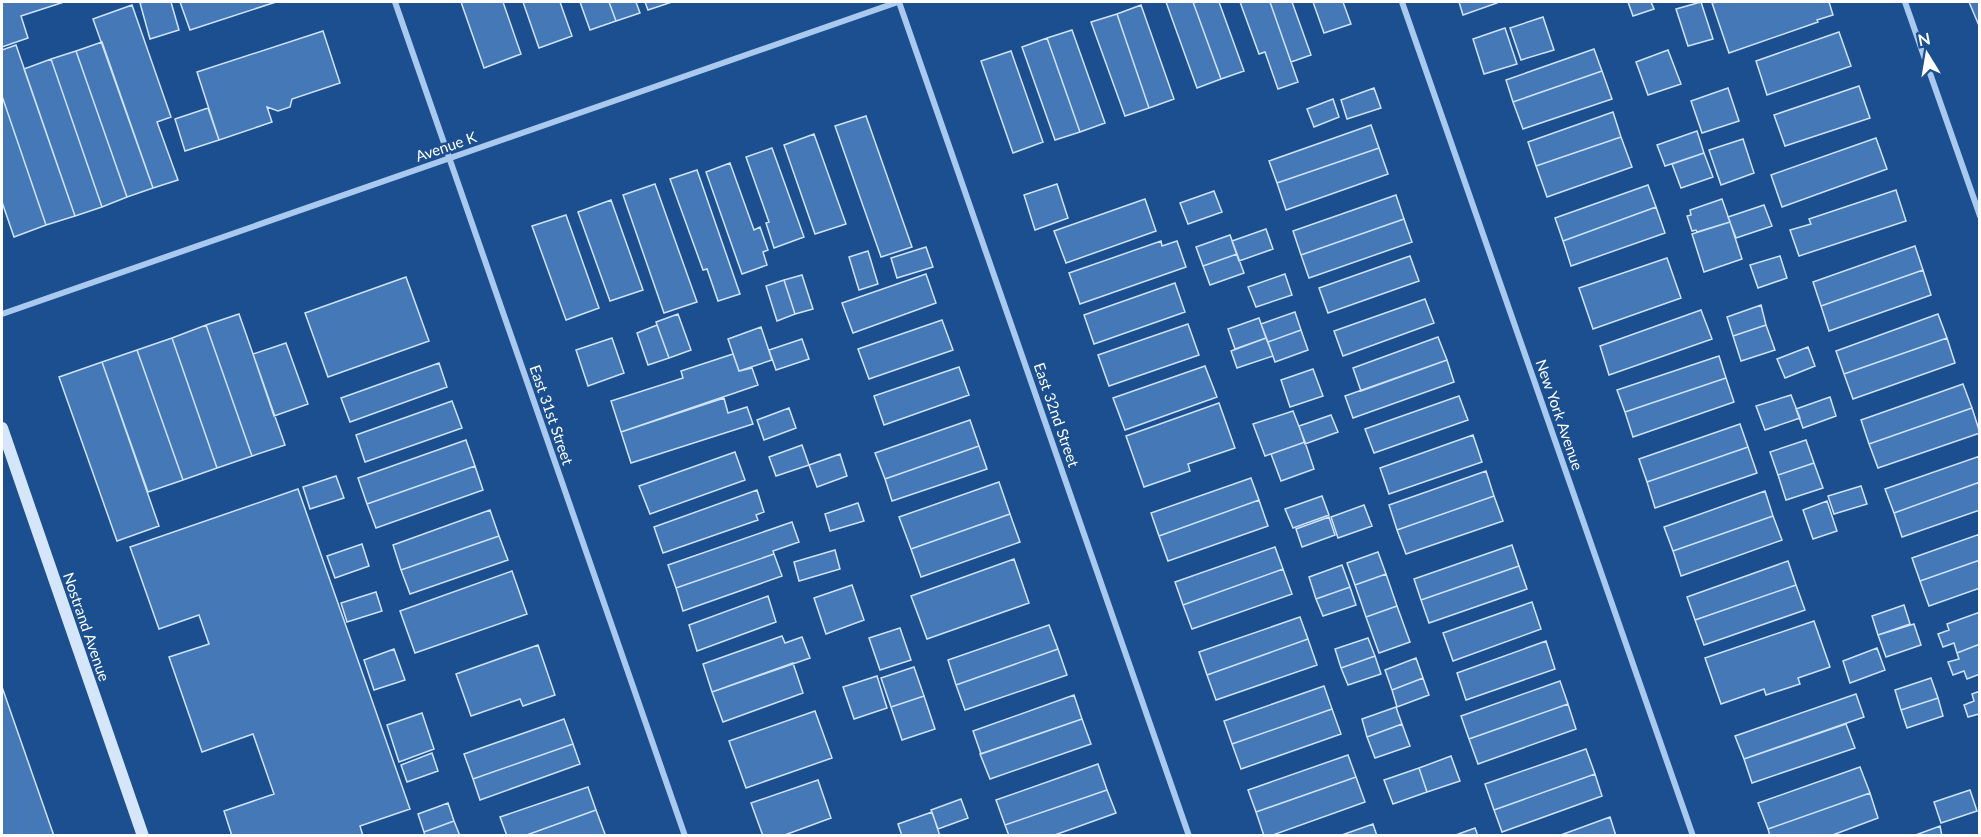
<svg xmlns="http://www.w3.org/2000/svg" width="1981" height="837" font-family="Lato,sans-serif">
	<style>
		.building { fill: #4478b7; stroke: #cfe3fa; stroke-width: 1.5 }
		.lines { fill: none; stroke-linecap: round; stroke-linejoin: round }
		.minor { stroke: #a9c9ee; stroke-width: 6 }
		.secondary { stroke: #d6e6fa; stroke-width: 12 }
		.labels { text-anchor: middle; stroke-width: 5; stroke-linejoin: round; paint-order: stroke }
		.street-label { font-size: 15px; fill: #fff; stroke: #1b4f8f }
	</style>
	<rect width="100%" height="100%" fill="#1b4f8f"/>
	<path class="building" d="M2,2H64L21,16L28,38L2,47Z
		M144,2H171L179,30L150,39L140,3Z
		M180,2H276L190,30Z
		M461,2H503L521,54L484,68Z
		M523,2H560L572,36L539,48Z
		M580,2H609L616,21L590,30Z
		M609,2H636L640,13L616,21Z
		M645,2H672L648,10Z
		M1166,2H1193L1221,79L1197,88Z
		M1193,2H1219L1244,71L1221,79Z
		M1240,2H1270L1298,82L1278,89L1265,52L1259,54Z
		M1270,2H1292L1311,55L1291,62Z
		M1313,2H1343L1351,24L1324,33Z
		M1459,2H1496L1497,3L1463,15Z
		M1628,2H1651L1654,9L1633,16Z
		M1701,2L1713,39L1688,46L1676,9Z
		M1716,2H1829L1833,15L1817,20L1818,22L1729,53L1712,3Z
		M1969,2H1980V28Z
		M132,5L171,117L157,122L178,180L153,188L93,19Z
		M1141,5L1174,99L1149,108L1117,14Z
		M1117,14L1149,108L1125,116L1091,22Z
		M1543,17L1554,50L1521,60L1510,28Z
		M1505,28L1517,64L1484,74L1473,39Z
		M1072,30L1105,123L1080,132L1047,38Z
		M323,31L340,83L292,99L290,107L278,111L267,107L272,122L219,140L197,72Z
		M1839,32L1851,66L1767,95L1756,61Z
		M1047,38L1080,132L1055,140L1022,47Z
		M102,42L153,188L127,197L76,51Z
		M16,45L75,216L46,225L2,96V50Z
		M1594,49L1602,71L1513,102L1506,80Z
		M1668,50L1681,84L1648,95L1636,62Z
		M76,51L127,197L102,207L51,59Z
		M1011,51L1043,142L1013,153L981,61Z
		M51,59L102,207L75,216L24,69Z
		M1602,71L1612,99L1523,129L1513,102Z
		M1859,86L1870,118L1785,146L1774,115Z
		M1374,88L1381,108L1347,119L1341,100Z
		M1728,88L1739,121L1702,133L1691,101Z
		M2,96L46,225L14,237L2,202Z
		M1333,99L1339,117L1314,127L1307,109Z
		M208,108L219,140L185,151L175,119Z
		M1613,112L1621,137L1536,166L1528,142Z
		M866,116L912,247L881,257L835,126Z
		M1371,125L1379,148L1277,183L1269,161Z
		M1697,131L1704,153L1665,166L1657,145Z
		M814,134L846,224L815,234L784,145Z
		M1621,137L1632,167L1547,197L1536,166Z
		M1876,138L1887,169L1782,207L1771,175Z
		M1743,139L1754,173L1721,185L1709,150Z
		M772,148L804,237L774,248L766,223L769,222L746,157Z
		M1379,148L1388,174L1286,210L1277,183Z
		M1704,153L1713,177L1681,188L1672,164Z
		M730,163L754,230L760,227L768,250L763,252L767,265L742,274L706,172Z
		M697,170L740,294L718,301L707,269L703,270L670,179Z
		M655,184L697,302L664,313L623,195Z
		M1057,184L1068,218L1035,230L1024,195Z
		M1648,185L1656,207L1563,241L1555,218Z
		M1896,190L1906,221L1799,256L1790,230L1811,224L1809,219Z
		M1214,191L1222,212L1188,224L1180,203Z
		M1396,195L1404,219L1301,255L1293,231Z
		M1145,199L1156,231L1066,263L1054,231Z
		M1722,199L1730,222L1697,232L1696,230L1692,231L1687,216L1691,215L1690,210Z
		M611,200L643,290L610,301L578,212Z
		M1764,205L1772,226L1736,238L1728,217Z
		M1656,207L1665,233L1571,266L1563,241Z
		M566,215L599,308L566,320L532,226Z
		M1404,219L1412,242L1309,278L1301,255Z
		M1730,222L1742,259L1704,272L1692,234Z
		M1266,229L1273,249L1239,261L1232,241Z
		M1230,235L1237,254L1203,266L1196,247Z
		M1161,241L1162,246L1177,241L1186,267L1080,304L1069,273Z
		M1915,246L1923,270L1821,306L1813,282Z
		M926,247L933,267L897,278L891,258Z
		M868,251L878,284L859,290L849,257Z
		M1237,254L1244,273L1210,285L1203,266Z
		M1410,256L1419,281L1328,313L1319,288Z
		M1780,256L1787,278L1758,288L1750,265Z
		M1667,258L1681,298L1593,329L1579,288Z
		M1923,270L1931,295L1829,331L1821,306Z
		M926,274L936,303L853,333L842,303Z
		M1285,274L1292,295L1256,307L1248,287Z
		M802,275L813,309L795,314L784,280Z
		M406,277L429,341L328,377L305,313Z
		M784,280L795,314L777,321L766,286Z
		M1175,283L1185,312L1094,344L1084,315Z
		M1425,299L1434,323L1343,356L1334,331Z
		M1761,305L1766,325L1733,336L1727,317Z
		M1701,310L1712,339L1609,375L1600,346Z
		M1295,312L1301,330L1268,342L1261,324Z
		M239,314L285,445L252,456L206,325Z
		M678,314L691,350L669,358L656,322Z
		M1938,314L1947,338L1844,374L1836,351Z
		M1259,318L1266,338L1235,349L1228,329Z
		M942,320L953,350L869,379L858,349Z
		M1188,324L1199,355L1109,386L1098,355Z
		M206,325L252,456L217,468L172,338Z
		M657,325L669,358L648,365L637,333Z
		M1766,325L1775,350L1741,361L1733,336Z
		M761,327L772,360L739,371L728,339Z
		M1301,330L1308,350L1275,362L1268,342Z
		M1438,337L1447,360L1361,391L1353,368Z
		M172,338L217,468L183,480L137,350Z
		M612,338L624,373L588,386L576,350Z
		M1266,338L1273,356L1237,368L1231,351Z
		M1947,338L1955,363L1853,399L1844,374Z
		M802,339L809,359L776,370L769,350Z
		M286,343L308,404L274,416L253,354Z
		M1808,347L1815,366L1785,378L1777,359Z
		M137,350L183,480L148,492L102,362Z
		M733,354L739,371L752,368L758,385L621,432L611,401L683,378L681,371Z
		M1719,356L1726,378L1625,412L1617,390Z
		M1447,360L1454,382L1353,418L1345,396Z
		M102,362L159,526L117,541L59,377Z
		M439,363L447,387L350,422L341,398Z
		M1205,366L1217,397L1125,430L1113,398Z
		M959,367L969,395L884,425L874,396Z
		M1313,369L1323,396L1290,407L1281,380Z
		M1726,378L1734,402L1633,437L1625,412Z
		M1963,384L1972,408L1869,444L1861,420Z
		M1791,395L1800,418L1765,430L1756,406Z
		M1459,396L1468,420L1374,453L1365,429Z
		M1830,397L1836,416L1803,428L1796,409Z
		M724,398L728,413L747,407L753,424L631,463L621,432Z
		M452,401L462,428L365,462L356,435Z
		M1219,403L1235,448L1188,464L1190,471L1144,487L1126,436Z
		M789,408L796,428L764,440L757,420Z
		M1972,408L1980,433L1878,468L1869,444Z
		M1293,411L1305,442L1265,456L1253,424Z
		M1331,415L1338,432L1305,444L1299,426Z
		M970,420L979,446L885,479L875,453Z
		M1740,424L1748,447L1647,482L1639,459Z
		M1473,435L1482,462L1389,494L1380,468Z
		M466,440L475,466L367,504L358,478Z
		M1806,440L1814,463L1778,475L1770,452Z
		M1305,442L1314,469L1281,481L1271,454Z
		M802,445L809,465L776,476L769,457Z
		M979,446L987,469L892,501L885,479Z
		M1748,447L1757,473L1655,508L1647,482Z
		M735,452L745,480L650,514L639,486Z
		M840,454L847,476L817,487L809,465Z
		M1980,456V482L1894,513L1885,489Z
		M1814,463L1823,488L1786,500L1778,475Z
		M475,466L483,490L376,528L367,504Z
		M1486,471L1494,496L1397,530L1389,505Z
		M336,476L344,498L310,509L303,487Z
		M1251,478L1259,500L1159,536L1151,513Z
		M999,482L1010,514L911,549L899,517Z
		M1980,482V510L1902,537L1894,513Z
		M1861,486L1867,504L1834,514L1828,496Z
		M298,489L410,809L360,826L363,836H232L224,811L274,794L253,734L202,752L169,657L209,644L199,615L159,629L130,547Z
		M757,490L764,512L756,515L758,520L663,553L654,527Z
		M1765,491L1773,516L1673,551L1664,527Z
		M1322,496L1329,515L1293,528L1285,509Z
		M1494,496L1503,521L1406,554L1397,530Z
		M1259,500L1268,526L1168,561L1159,536Z
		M1827,501L1837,531L1813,539L1803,510Z
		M858,503L864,521L830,531L825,514Z
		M1364,505L1372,526L1338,538L1331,517Z
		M490,510L499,536L401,570L393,545Z
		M1010,514L1020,542L921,577L911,549Z
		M1773,516L1782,540L1681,576L1673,551Z
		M1329,517L1335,535L1302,547L1296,529Z
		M792,522L799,542L773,551L774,554L676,588L668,565Z
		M1980,534V560L1920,581L1912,558Z
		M499,536L508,560L410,594L401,570Z
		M362,544L369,566L335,578L327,556Z
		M1512,545L1519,566L1421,600L1414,579Z
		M1275,547L1283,569L1183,605L1175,582Z
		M835,550L840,569L799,581L794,562Z
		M1378,552L1386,574L1355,585L1347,563Z
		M774,554L782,576L683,611L676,588Z
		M1014,559L1029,603L927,639L911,596Z
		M1980,560V588L1929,606L1920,581Z
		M1788,561L1796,585L1695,620L1687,597Z
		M1342,565L1350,587L1316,599L1309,577Z
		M1519,566L1527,589L1429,623L1421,600Z
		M1283,569L1292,594L1192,629L1183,605Z
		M512,571L527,614L415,653L400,611Z
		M1386,574L1397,606L1366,617L1355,585Z
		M852,585L864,620L826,634L814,598Z
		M1796,585L1805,610L1704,645L1695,620Z
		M1350,587L1356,605L1323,616L1316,599Z
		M376,592L382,611L347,622L341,603Z
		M768,596L776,622L697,651L689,625Z
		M1532,602L1541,629L1453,661L1443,633Z
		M1904,605L1910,624L1878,635L1872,616Z
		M1397,606L1410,642L1379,653L1366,617Z
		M1980,612V644L1957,653L1954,643L1943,647L1938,634L1949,630L1947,624Z
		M1300,617L1308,639L1207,675L1199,652Z
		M1814,621L1830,667L1798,678L1800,684L1766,695L1764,689L1721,704L1705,658Z
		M1914,624L1921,645L1886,657L1878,635Z
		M1049,625L1058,649L956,685L948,660Z
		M900,628L911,660L880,670L869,638Z
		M782,636L785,643L802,637L810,658L712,692L703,664Z
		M1368,638L1375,656L1341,668L1335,649Z
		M1308,639L1317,665L1216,700L1207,675Z
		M1546,641L1555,669L1466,700L1457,673Z
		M1980,644V674L1967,679L1964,671L1953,675L1948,662L1959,659L1957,653Z
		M538,645L555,695L523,706L520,699L471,716L456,674Z
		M1877,648L1885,670L1850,683L1843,661Z
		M394,649L405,680L374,690L364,660Z
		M1058,649L1067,675L965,710L956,685Z
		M1375,656L1381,674L1348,685L1341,668Z
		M1416,658L1423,678L1392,690L1385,670Z
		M793,663L803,693L723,722L712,692Z
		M914,667L924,696L891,707L881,678Z
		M877,676L887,708L854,719L843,687Z
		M1423,678L1429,695L1397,707L1392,690Z
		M1931,678L1938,698L1901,710L1895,690Z
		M1560,681L1568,704L1469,739L1461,716Z
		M1324,686L1332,709L1232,744L1224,721Z
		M2,687L54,836H2Z
		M1980,691V716L1979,714L1968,717L1964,705L1974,701L1972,694Z
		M1856,694L1864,717L1744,759L1735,736Z
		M1074,695L1082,719L981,754L973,731Z
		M924,696L935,729L902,740L891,707Z
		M1938,698L1943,716L1907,728L1901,710Z
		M1568,704L1576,729L1478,764L1469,739Z
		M1396,707L1402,724L1367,737L1362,719Z
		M1332,709L1341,734L1241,769L1232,744Z
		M815,711L832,758L746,788L729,741Z
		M422,713L434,749L399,762L387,725Z
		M564,719L573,744L473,779L464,754Z
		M1082,719L1091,744L990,779L980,754Z
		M1402,724L1410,746L1375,758L1367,737Z
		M1846,724L1855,748L1752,783L1744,759Z
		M573,744L580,764L480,800L473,779Z
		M1586,749L1595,774L1494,810L1485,784Z
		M432,753L438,771L407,782L401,765Z
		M1348,755L1356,777L1256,812L1248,790Z
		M1451,756L1460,781L1427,792L1419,768Z
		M1098,764L1107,790L1005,825L996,800Z
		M1860,767L1870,793L1768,829L1758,803Z
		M1419,768L1427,792L1393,804L1384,780Z
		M1595,774L1602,796L1502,832L1494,810Z
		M1356,777L1365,802L1270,836H1264L1256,812Z
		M818,780L831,818L782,836H763L751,803Z
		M588,787L596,810L524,836H507L500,817Z
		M1107,790L1116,813L1052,836H1009L1005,825Z
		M1970,790L1977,811L1941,823L1934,802Z
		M1870,793L1878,818L1830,836H1770L1768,829Z
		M961,799L968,818L938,829L931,810Z
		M448,803L454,821L424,832L418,814Z
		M596,810L605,834L600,836H524Z
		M932,812L940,836H902L898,824Z
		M1610,817L1616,836H1558Z
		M454,821L460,836H425L424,832Z
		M1373,824L1377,836H1339Z
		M1940,826L1942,836H1913Z
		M1475,828L1478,836H1453Z"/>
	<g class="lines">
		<path class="minor" d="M395,2L685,836
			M899,2L1189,836
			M1402,2L1693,836
			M1905,2L1980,216
			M2,314L898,2"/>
		<path class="secondary" d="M2,428L143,836"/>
	</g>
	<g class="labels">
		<g class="street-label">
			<text transform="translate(446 147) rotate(-19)" y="5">Avenue K</text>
			<text transform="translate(551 415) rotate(71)" y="5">East 31st Street</text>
			<text transform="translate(1056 415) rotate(71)" y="5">East 32nd Street</text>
			<text transform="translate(1559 415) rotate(71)" y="5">New York Avenue</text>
			<text transform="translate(86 627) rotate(71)" y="5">Nostrand Avenue</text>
		</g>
	</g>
	<rect width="1981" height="837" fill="none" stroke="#ffffff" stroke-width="6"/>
	<g transform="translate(1927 54) rotate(349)" stroke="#1b4f8f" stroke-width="4.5" paint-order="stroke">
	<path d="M0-4.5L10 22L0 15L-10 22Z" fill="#ffffff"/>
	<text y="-9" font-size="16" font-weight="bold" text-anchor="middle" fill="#ffffff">N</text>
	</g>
</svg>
